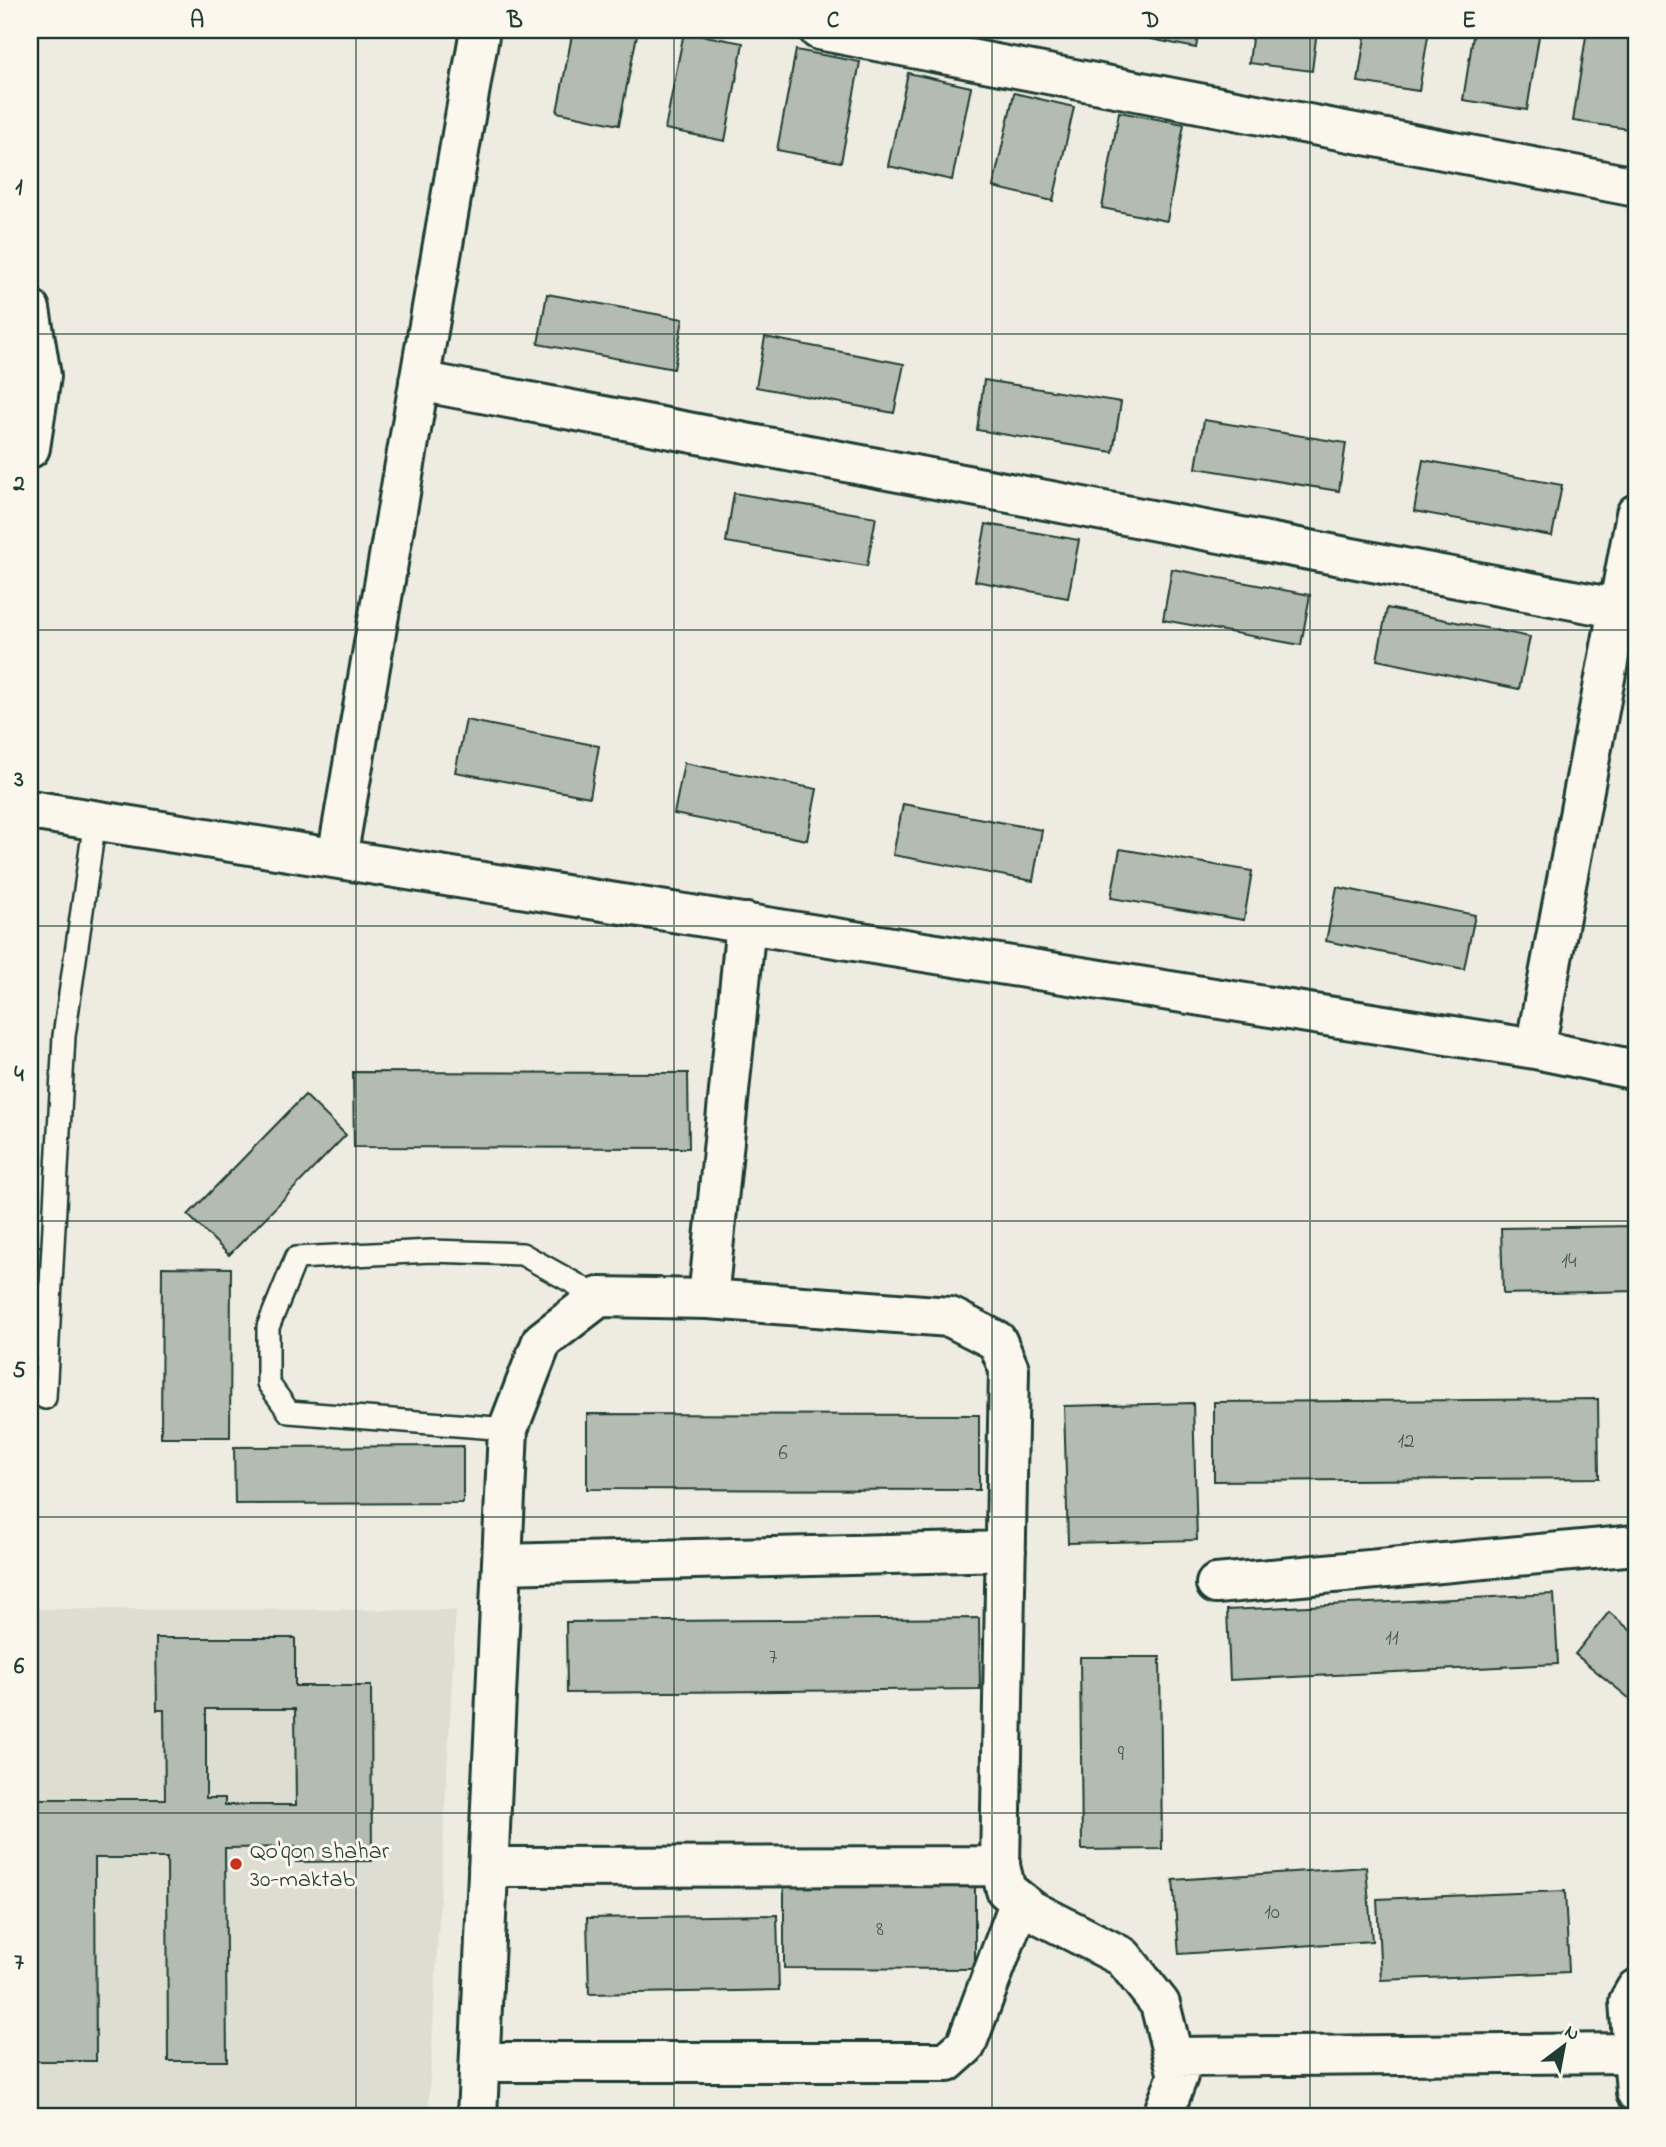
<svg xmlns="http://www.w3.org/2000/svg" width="1666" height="2147" font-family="'Indie Flower',sans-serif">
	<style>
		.built { fill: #ddddd2 }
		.building { fill: #b4bbb0; stroke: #1f3d34; stroke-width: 2; fill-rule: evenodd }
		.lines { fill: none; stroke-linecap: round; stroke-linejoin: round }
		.service-casing { stroke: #1f3d34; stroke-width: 26 }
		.minor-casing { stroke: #1f3d34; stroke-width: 44 }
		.service { stroke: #fbf7ec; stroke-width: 21 }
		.minor { stroke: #fbf7ec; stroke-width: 38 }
		.grid { fill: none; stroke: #1f3d34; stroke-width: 2; stroke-opacity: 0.55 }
		.poi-dot { fill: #c8321e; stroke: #fbf7ec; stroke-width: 2.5 }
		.labels { text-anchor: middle; stroke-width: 6; stroke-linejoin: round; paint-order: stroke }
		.number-label { font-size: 21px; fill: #445c53 }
		.poi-label { font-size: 24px; fill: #1f3d34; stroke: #fbf7ec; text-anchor: start }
		.neatline { fill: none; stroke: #1f3d34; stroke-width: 2.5 }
		.grid-label { font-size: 23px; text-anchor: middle; font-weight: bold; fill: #1f3d34 }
	</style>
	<rect width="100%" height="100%" fill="#eeece1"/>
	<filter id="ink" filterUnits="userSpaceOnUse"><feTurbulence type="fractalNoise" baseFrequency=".0143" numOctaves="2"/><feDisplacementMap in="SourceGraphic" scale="14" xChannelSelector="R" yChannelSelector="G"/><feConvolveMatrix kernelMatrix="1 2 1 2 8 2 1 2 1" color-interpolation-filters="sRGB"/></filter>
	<g filter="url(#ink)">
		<path class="built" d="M30,1609L456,1610L428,2117H30Z"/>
		<path class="building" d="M573,30H638L619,125L557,112Z
			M1137,30H1199L1196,48L1136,36Z
			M1253,30H1317L1312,71L1249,63Z
			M1366,30H1429L1419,91L1358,82Z
			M1474,30H1540L1527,110L1463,100Z
			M1587,30L1636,37V130L1573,121Z
			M684,32L743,43L725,141L665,129Z
			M796,50L860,62L841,162L777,150Z
			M908,73L971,87L952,180L888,166Z
			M1014,93L1074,107L1053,201L993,187Z
			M1119,112L1184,124L1167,221L1102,208Z
			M547,294L683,319L674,369L538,344Z
			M765,337L904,364L894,413L756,387Z
			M984,380L1121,402L1113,452L977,430Z
			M1204,420L1346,443L1339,491L1196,468Z
			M1423,460L1562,485L1552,536L1414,511Z
			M734,493L876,517L867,566L726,542Z
			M986,524L1079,540L1068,598L975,581Z
			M1172,569L1310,595L1301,645L1163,620Z
			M1387,608L1530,637L1519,689L1377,660Z
			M466,720L599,746L590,797L455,772Z
			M684,763L817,789L807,840L674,814Z
			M903,804L1042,830L1033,881L893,855Z
			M1120,849L1252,871L1244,920L1111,898Z
			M1337,887L1475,915L1464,969L1326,941Z
			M353,1072L688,1073L689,1148L354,1147Z
			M305,1095L346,1135L229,1255L188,1215Z
			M1636,1226V1291L1503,1294L1501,1228Z
			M30,1246H42V1310H30Z
			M162,1267L231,1268L230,1437H161Z
			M1598,1399L1599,1478L1214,1481V1402Z
			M1193,1403L1197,1540L1068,1543L1064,1406Z
			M587,1414L979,1415V1490L587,1489Z
			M463,1446V1503L235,1504L234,1447Z
			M1554,1594L1558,1664L1230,1680L1227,1610Z
			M1609,1612L1636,1635V1704L1575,1654Z
			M979,1618L980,1689L567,1693L566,1622Z
			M156,1638H295V1686H371L372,1861L296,1862V1847L225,1848L227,2061H168L167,1858H95L96,2061H35L30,1799H165L164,1710H157ZM206,1709H295L296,1805H225V1798H206Z
			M1080,1657H1160L1162,1849L1082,1850Z
			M1366,1867L1372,1941L1179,1954L1173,1880Z
			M784,1886L975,1887V1969L784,1968Z
			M1565,1891L1569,1972L1381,1980L1377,1899Z
			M777,1915L779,1990L589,1994L587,1918Z"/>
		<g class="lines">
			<g class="service-casing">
				<path id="service" d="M45,1398L64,1036L95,820
					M508,1429L289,1412L268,1383V1327L296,1258L431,1251L522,1254L599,1297"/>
			</g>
			<g class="minor-casing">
				<path id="minor" d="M819,30L1636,187
					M30,309L41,376L30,448
					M419,381L1636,612
					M30,810L1535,1049L1636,1070
					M337,858L480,30
					M1535,1049L1636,514
					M708,1299L950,1317L997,1341L1009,1369L1000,1866L1006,1890L1031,1910L1123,1957L1160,2004L1178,2076L1162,2117
					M502,1564L1006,1551
					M1216,1584L1636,1545
					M488,1867L1000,1866
					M1636,1989L1629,2001L1636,2092
					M1173,2057L1634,2053
					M480,2062H947L966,2045L1020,1901
					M477,2117L508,1429L542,1341L599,1297L708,1299L746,923"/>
			</g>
			<use href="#service" class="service"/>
			<use href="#minor" class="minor"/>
		</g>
	</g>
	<path class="grid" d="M356,30V2117M674,30V2117M992,30V2117M1310,30V2117M30,334H1636M30,630H1636M30,926H1636M30,1221H1636M30,1517H1636M30,1813H1636"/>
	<circle class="poi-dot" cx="236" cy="1864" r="7"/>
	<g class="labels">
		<g class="number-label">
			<text x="1569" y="1267">14</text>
			<text x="1406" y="1447">12</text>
			<text x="783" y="1459">6</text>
			<text x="1392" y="1644">11</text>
			<text x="773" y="1663">7</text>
			<text x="1121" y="1760">9</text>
			<text x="1272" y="1918">10</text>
			<text x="880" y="1935">8</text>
		</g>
		<g class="poi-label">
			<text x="250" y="1858">Qo'qon shahar<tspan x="250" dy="28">30-maktab</tspan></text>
		</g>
	</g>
	<rect width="1666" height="2147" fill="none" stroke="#fbf7ec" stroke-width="77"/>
	<g transform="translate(1564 2046) rotate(32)" stroke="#fbf7ec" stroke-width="5" paint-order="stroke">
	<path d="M0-5L12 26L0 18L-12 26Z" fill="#1f3d34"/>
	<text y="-10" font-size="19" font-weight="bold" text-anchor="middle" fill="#1f3d34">N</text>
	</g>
	<rect x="38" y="38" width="1590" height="2070" class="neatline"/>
	<g class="grid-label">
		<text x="197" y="27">A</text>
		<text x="515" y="27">B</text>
		<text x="833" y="27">C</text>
		<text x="1151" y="27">D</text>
		<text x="1469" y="27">E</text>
		<text x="19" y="194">1</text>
		<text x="19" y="490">2</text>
		<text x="19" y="786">3</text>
		<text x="19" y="1081">4</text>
		<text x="19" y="1377">5</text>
		<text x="19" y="1673">6</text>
		<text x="19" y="1969">7</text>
	</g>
</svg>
